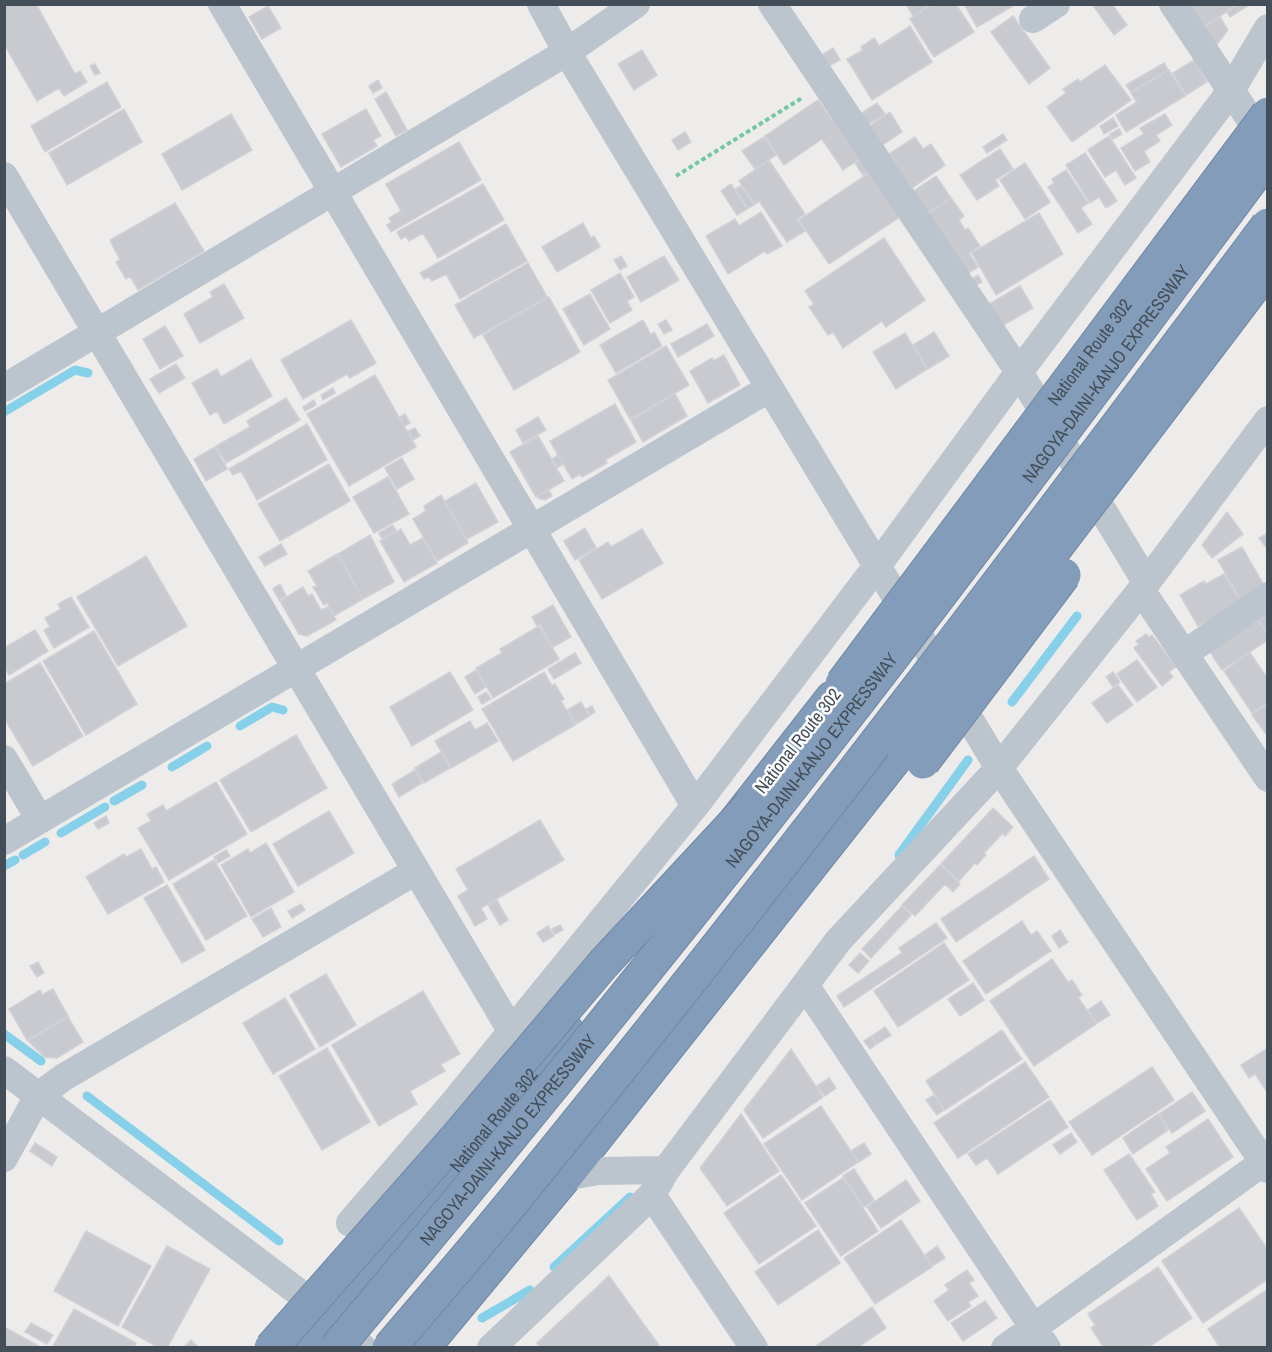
<svg xmlns="http://www.w3.org/2000/svg" width="1272" height="1352" font-family="'Archivo Narrow',sans-serif">
	<style>
		.lines { fill: none; stroke-linecap: round; stroke-linejoin: round }
		.stream { stroke: #86d1e9; stroke-width: 9 }
		.building { fill: #c8cad0; stroke: #cfd1d7; stroke-width: 1.5 }
		.highway-casing { stroke: #6f87a6; stroke-width: 35 }
		.path { stroke: #72c9a1; stroke-width: 4; stroke-dasharray: 4.5 3; stroke-linecap: butt }
		.minor { stroke: #bcc5ce; stroke-width: 28 }
		.highway { stroke: #839cba; stroke-width: 33 }
		.highway-bridge-casing { stroke: #6f87a6; stroke-width: 35; stroke-linecap: butt }
		.highway-bridge { stroke: #839cba; stroke-width: 33 }
		.labels { text-anchor: middle; stroke-width: 5; stroke-linejoin: round; paint-order: stroke }
		.street-label { font-size: 18px; fill: #444e58; stroke: #fff }
	</style>
	<rect width="100%" height="100%" fill="#eeebeb"/>
	<g class="lines">
		<path class="stream" d="M4,412L75,370L88,373
			M1012,702L1077,616
			M240,726L272,707L283,710
			M172,767L207,746
			M114,801L142,785
			M61,833L105,807
			M23,855L45,842
			M899,855L968,760
			M4,866L15,860
			M4,1034L41,1061
			M87,1096L279,1241
			M554,1267L630,1197
			M482,1318L530,1290"/>
	</g>
	<path class="building" d="M4,4H36L75,74L80,71L87,82L64,96L59,88L37,101L4,44Z
		M906,4H931L913,16Z
		M932,4H956L974,32L934,57L910,19Z
		M964,4H1012L1013,6L977,27Z
		M1092,4H1112L1127,25L1114,35Z
		M1187,4H1238L1202,28Z
		M1239,4L1249,5L1230,17L1227,12Z
		M268,6L281,28L262,39L249,17Z
		M1013,16L1050,68L1029,84L991,32Z
		M1220,17L1228,30L1215,47L1203,29Z
		M910,26L932,62L872,100L847,59L863,50L861,47L874,38L879,46Z
		M833,48L840,60L829,66L822,55Z
		M642,50L657,75L634,90L618,64Z
		M1194,60L1207,82L1186,95L1173,73Z
		M1164,63L1168,70L1131,92L1126,85Z
		M95,64L100,73L95,75L90,66Z
		M1105,65L1131,100L1072,142L1047,107L1066,93L1063,89L1078,79L1080,82Z
		M1169,70L1185,96L1126,132L1116,115L1137,102L1131,93Z
		M378,80L382,88L373,93L369,86Z
		M107,82L121,107L45,152L31,126Z
		M386,92L407,130L396,136L375,99Z
		M818,100L833,121L836,118L862,157L843,170L822,139L784,165L765,136Z
		M877,103L885,114L867,125L860,114Z
		M124,109L142,142L67,185L49,153Z
		M366,109L381,136L373,140L377,146L341,167L322,134Z
		M890,112L902,132L881,146L868,127Z
		M231,114L252,150L182,190L162,154Z
		M1165,114L1172,125L1156,135L1160,141L1144,151L1150,162L1135,171L1121,148L1144,134L1140,128Z
		M1113,118L1118,126L1104,134L1100,126Z
		M1119,129L1122,134L1113,139L1110,134Z
		M685,132L691,142L678,150L672,140Z
		M1003,134L1007,140L987,153L983,147Z
		M1109,136L1136,178L1125,185L1116,170L1105,177L1088,150Z
		M764,137L776,155L755,169L742,151Z
		M915,137L923,149L931,144L945,165L912,188L889,154Z
		M459,142L481,180L391,232L387,225L392,222L389,218L401,211L386,184Z
		M1000,149L1013,169L995,180L999,186L977,200L960,175Z
		M1085,153L1117,201L1106,208L1099,197L1090,203L1066,165Z
		M863,158L871,170L863,175L855,163Z
		M769,160L805,214L797,219L805,231L787,242L759,201L755,204L739,181Z
		M1025,163L1050,202L1025,219L1000,180Z
		M1066,170L1088,203L1081,208L1092,224L1078,233L1048,187L1054,183L1052,179Z
		M872,171L901,216L829,264L799,220Z
		M936,176L951,198L925,215L911,193Z
		M483,184L504,220L438,258L423,233L409,241L406,236L401,239L397,232Z
		M731,184L747,209L737,215L721,191Z
		M741,186L754,205L748,208L735,189Z
		M951,198L964,216L959,220L965,230L968,228L980,246L969,253L978,267L965,275L925,216Z
		M175,203L204,251L138,290L130,276L126,279L116,262L120,260L110,240Z
		M761,212L782,246L767,254L765,251L728,274L706,236L735,219L739,226Z
		M1039,213L1063,254L996,295L972,253Z
		M583,223L591,238L594,236L600,247L557,272L542,247Z
		M506,224L527,261L460,299L446,274L432,281L429,277L424,279L420,273Z
		M884,238L925,300L886,327L882,321L843,348L833,332L828,335L809,307L814,304L805,291Z
		M621,256L627,266L620,270L614,260Z
		M664,256L679,280L641,302L627,277Z
		M528,263L547,297L474,338L455,305Z
		M620,273L634,297L627,301L632,310L610,323L591,290Z
		M978,275L982,282L974,286L970,280Z
		M224,284L244,318L200,343L184,314L213,297L210,292Z
		M1020,286L1033,308L1002,326L989,304Z
		M590,294L610,329L584,345L563,309Z
		M549,297L580,352L514,390L483,335Z
		M351,320L376,363L350,378L347,374L303,399L281,360Z
		M643,320L651,335L654,332L662,346L616,373L600,345Z
		M666,320L672,330L664,334L658,324Z
		M707,324L714,336L678,357L671,344Z
		M165,326L183,356L160,369L143,339Z
		M934,332L949,356L928,369L913,345Z
		M905,333L927,369L896,389L873,352Z
		M666,346L689,385L630,419L608,380Z
		M724,355L740,385L708,403L690,371L712,358L713,361Z
		M251,359L272,396L224,424L217,411L210,415L192,383L217,369L221,377Z
		M176,364L185,378L159,393L150,379Z
		M375,375L416,447L349,486L307,414Z
		M333,388L335,393L323,400L321,395Z
		M675,394L687,416L643,442L631,420Z
		M286,398L300,420L226,463L216,446L250,427L247,421Z
		M314,400L316,405L305,411L303,407Z
		M615,404L636,442L605,460L607,463L582,477L580,474L572,479L550,441Z
		M405,414L410,423L405,426L400,417Z
		M538,417L546,430L523,443L516,430Z
		M307,424L327,460L257,500L241,471L233,475L229,469Z
		M415,428L420,436L413,440L408,431Z
		M538,436L564,481L536,497L510,452Z
		M215,447L227,469L206,481L194,459Z
		M558,455L563,464L557,468L552,459Z
		M402,458L414,479L397,489L385,468Z
		M329,464L350,501L280,541L258,504Z
		M388,477L409,514L374,533L353,497Z
		M476,483L498,522L467,539L445,501Z
		M549,490L552,496L545,500L538,498L537,496Z
		M441,495L468,543L437,561L413,519L426,511L424,506Z
		M1227,512L1243,534L1212,558L1202,545Z
		M393,525L396,531L382,539L379,533Z
		M585,528L596,548L575,560L564,541Z
		M401,529L410,545L423,538L437,563L404,582L380,541Z
		M642,529L663,563L602,599L579,560L608,542L611,547Z
		M1268,533V550L1259,538Z
		M370,535L394,582L363,599L338,554Z
		M281,544L287,554L265,566L259,557Z
		M1242,547L1266,589L1242,602L1218,560Z
		M337,554L363,599L334,616L327,603L324,605L313,587L317,586L308,571Z
		M146,556L187,626L118,666L77,597Z
		M1224,574L1241,602L1198,626L1180,595L1204,581L1206,584Z
		M280,584L286,596L279,600L273,589Z
		M303,587L308,596L312,594L321,610L328,607L336,620L307,636L299,634L280,601Z
		M71,597L89,627L54,648L44,630L50,627L45,618L61,609L58,604Z
		M553,605L571,637L553,647L540,624L537,626L532,617Z
		M1268,607V633H1267L1255,615Z
		M1254,615L1268,635V640L1222,670L1206,646Z
		M539,626L559,659L493,698L476,668L502,653L500,649Z
		M35,630L48,651L9,675L4,666V648Z
		M94,631L137,704L86,735L43,661Z
		M1146,634L1149,637L1152,635L1176,667L1169,672L1173,677L1162,686L1134,648L1139,644L1136,641Z
		M575,653L581,663L554,679L548,669Z
		M1250,653L1268,679V702L1252,713L1224,671Z
		M1137,660L1157,687L1137,702L1117,674Z
		M40,663L83,736L33,766L4,718V684Z
		M476,670L486,687L475,694L465,677Z
		M450,672L473,710L412,746L390,707Z
		M544,672L552,686L555,684L564,699L561,701L575,725L513,761L482,709Z
		M1113,672L1120,682L1113,687L1106,677Z
		M1118,685L1133,705L1107,723L1092,703Z
		M486,692L491,699L482,704L478,697Z
		M581,702L589,716L576,724L567,710Z
		M1268,704V737L1252,715Z
		M592,706L595,712L590,715L586,709Z
		M470,721L475,730L487,723L498,741L451,768L435,741Z
		M296,735L327,788L251,832L220,780Z
		M441,752L450,768L424,783L415,768Z
		M415,770L422,783L399,797L392,784Z
		M216,782L247,834L169,880L138,828L151,821L147,814L163,805L166,811Z
		M993,808L1013,827L1005,836L1003,833L984,853L986,855L977,865L975,863L959,881L941,864Z
		M329,811L354,853L298,886L273,844Z
		M106,816L109,823L98,829L94,823Z
		M540,820L564,860L481,908L487,919L475,926L458,896L468,890L456,869Z
		M266,843L294,892L251,917L221,865L248,849L250,853Z
		M141,849L152,869L156,867L164,882L108,914L86,877L124,854L126,857Z
		M226,850L230,856L218,863L214,857Z
		M1034,856L1049,879L956,942L941,919Z
		M214,860L247,916L206,940L173,884Z
		M940,865L960,884L953,892L945,884L915,916L902,905Z
		M167,885L205,950L182,963L144,898Z
		M497,900L508,920L500,925L488,905Z
		M301,904L305,910L292,918L288,911Z
		M902,906L911,915L871,958L862,949Z
		M271,908L281,927L263,937L252,919Z
		M1022,921L1031,935L1037,931L1051,951L986,994L963,961Z
		M936,923L947,938L844,1007L837,996L902,953L899,948Z
		M560,925L563,930L555,934L552,929Z
		M548,926L554,936L543,942L537,933Z
		M1060,930L1068,942L1059,948L1052,936Z
		M944,943L969,980L898,1027L874,991Z
		M860,953L869,961L858,973L849,965Z
		M1052,959L1068,982L1072,980L1082,995L1078,997L1096,1024L1034,1066L990,1001Z
		M38,962L44,973L37,977L30,966Z
		M326,974L356,1025L320,1047L290,995Z
		M973,983L984,1000L960,1016L948,999Z
		M53,989L68,1016L27,1040L9,1009L40,990L42,995Z
		M423,991L460,1054L441,1064L445,1071L410,1091L417,1104L379,1126L332,1045Z
		M285,998L315,1049L273,1074L243,1023Z
		M1101,1001L1110,1015L1097,1023L1088,1010Z
		M68,1017L83,1042L57,1058L45,1057L28,1041Z
		M885,1027L891,1035L877,1044L872,1036Z
		M1002,1030L1022,1059L945,1110L926,1081Z
		M871,1036L876,1044L870,1049L864,1041Z
		M327,1048L370,1122L322,1150L279,1076Z
		M1268,1048V1093L1255,1074L1249,1078L1241,1065Z
		M791,1049L823,1097L763,1138L744,1110Z
		M1025,1062L1049,1097L958,1158L934,1123Z
		M1152,1067L1174,1100L1092,1155L1069,1122Z
		M829,1078L836,1088L825,1096L817,1086Z
		M1192,1092L1205,1111L1172,1133L1159,1114Z
		M934,1095L944,1110L937,1115L926,1100Z
		M1050,1100L1068,1127L998,1174L987,1158L976,1165L968,1154Z
		M821,1106L858,1162L802,1200L764,1144Z
		M741,1114L779,1171L727,1206L700,1168Z
		M1158,1114L1168,1130L1133,1154L1123,1138Z
		M1208,1119L1233,1157L1167,1201L1146,1169L1170,1153L1166,1147Z
		M1071,1133L1077,1142L1060,1154L1053,1145Z
		M35,1143L57,1157L52,1166L30,1151Z
		M864,1143L871,1154L859,1162L851,1151Z
		M1129,1154L1155,1192L1151,1194L1158,1206L1137,1220L1104,1170Z
		M854,1169L874,1200L864,1207L843,1176Z
		M781,1175L816,1226L759,1264L724,1213Z
		M843,1178L878,1231L841,1256L805,1203Z
		M906,1180L920,1201L881,1228L867,1207Z
		M1239,1208L1268,1250V1279L1203,1323L1162,1261Z
		M901,1220L932,1267L875,1304L844,1258Z
		M818,1230L840,1263L778,1305L755,1272Z
		M86,1231L151,1266L118,1326L54,1291Z
		M167,1246L210,1269L167,1348H159L122,1327Z
		M937,1246L945,1258L932,1266L925,1255Z
		M1158,1267L1192,1318L1147,1348H1104L1091,1328L1095,1325L1088,1314Z
		M967,1270L974,1280L969,1283L978,1296L968,1302L971,1306L948,1321L934,1301L949,1290L945,1285Z
		M609,1276L661,1348H540L537,1343Z
		M1268,1289V1348H1220L1208,1329Z
		M985,1301L997,1318L963,1341L951,1323Z
		M872,1307L886,1328L857,1348H813Z
		M74,1309L136,1343L134,1348H52Z
		M31,1323L53,1335L47,1344L25,1332Z
		M4,1327L42,1348H4Z
		M191,1340L199,1348H183Z"/>
	<g class="lines">
		<g class="highway-casing">
			<g id="highway">
				<path d="M731,827L832,698"/>
				<path id="s1" d="M303,1348L442,1184L567,1031"/>
				<path d="M423,1348L565,1177L903,749"/>
			</g>
		</g>
		<path class="path" d="M676,176L802,98"/>
		<path class="minor" d="M222,4L695,806
			M541,4L567,52L999,768L1268,1169
			M772,4L1019,372L1146,582
			M1173,4L1268,146
			M1033,19L1056,4
			M4,176L512,1032
			M4,388L567,52L636,4
			M1141,590L1268,778
			M1184,654L1268,596
			M4,759L40,820
			M4,841L770,388
			M805,985L1047,1348
			M4,1070L330,1316L363,1348
			M4,1158L38,1096L64,1077L416,871
			M445,1158L450,1107L695,806L877,566L1019,372L1230,92L1268,28
			M565,1177L598,1171L666,1170L838,941L999,768L1141,590L1268,420
			M652,1195L754,1348
			M350,1223L450,1107
			M491,1348L652,1195L666,1170
			M1005,1348L1268,1159"/>
		<use href="#highway" class="highway"/>
		<g class="highway-bridge-casing">
			<g id="highway-bridge">
				<path id="s2" d="M842,684L1268,114"/>
				<path d="M903,749L1268,268"/>
				<path d="M923,762L1064,575"/>
				<path d="M271,1348L456,1138L604,963L750,806"/>
				<path id="s3" d="M336,1348C509,1142 678,933 843,721C987,536 1127,346 1268,157"/>
				<path d="M389,1348C436,1293 483,1239 528,1183C783,870 1026,548 1268,225"/>
			</g>
		</g>
		<use href="#highway-bridge" class="highway-bridge"/>
	</g>
	<g class="labels">
		<g class="street-label">
			<text dy="6" stroke="none"><textPath href="#s2" startOffset="414">National Route 302</textPath></text>
			<text dy="6" stroke="none"><textPath href="#s3" startOffset="1242">NAGOYA-DAINI-KANJO EXPRESSWAY</textPath></text>
			<text transform="translate(798 741) rotate(-52)" y="6">National Route 302</text>
			<text dy="6" stroke="none"><textPath href="#s3" startOffset="756">NAGOYA-DAINI-KANJO EXPRESSWAY</textPath></text>
			<text dy="6" stroke="none"><textPath href="#s1" startOffset="297">National Route 302</textPath></text>
			<text dy="6" stroke="none"><textPath href="#s3" startOffset="270">NAGOYA-DAINI-KANJO EXPRESSWAY</textPath></text>
		</g>
	</g>
	<rect width="1272" height="1352" fill="none" stroke="#444e58" stroke-width="12"/>
</svg>
